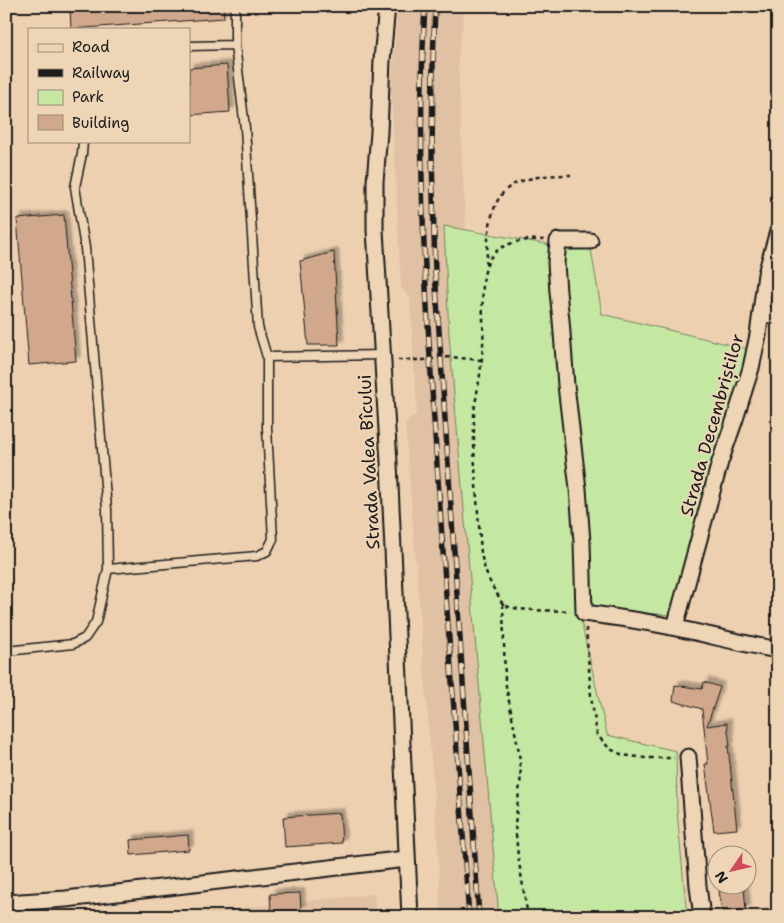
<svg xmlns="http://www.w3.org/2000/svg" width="784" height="923" font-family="'Shantell Sans',sans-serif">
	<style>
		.built { fill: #e1c1a3 }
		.green { fill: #c4e8a2; stroke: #70825f }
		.building { fill: #d2a88d; stroke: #1c1c1c; filter: url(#shadow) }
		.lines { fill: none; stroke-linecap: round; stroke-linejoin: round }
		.lane-casing { stroke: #1c1c1c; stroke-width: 11 }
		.street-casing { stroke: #1c1c1c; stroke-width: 19 }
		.path { stroke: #1c1c1c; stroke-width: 2.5; stroke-dasharray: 4 4; stroke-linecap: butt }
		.lane { stroke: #edd5b5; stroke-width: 8 }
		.street { stroke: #edd5b5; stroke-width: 15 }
		.rail-casing { stroke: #1c1c1c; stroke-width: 5.5 }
		.rail { stroke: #edd5b5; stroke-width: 4; stroke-dasharray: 11; stroke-linecap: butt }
		.labels { text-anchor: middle; stroke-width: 4; stroke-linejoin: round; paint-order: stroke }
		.street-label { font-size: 18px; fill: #1c1c1c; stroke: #edd5b5 }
	</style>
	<defs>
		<filter id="shadow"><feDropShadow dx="4.5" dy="-4.5" stdDeviation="1" flood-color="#0004"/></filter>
	</defs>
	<rect width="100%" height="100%" fill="#edd0b0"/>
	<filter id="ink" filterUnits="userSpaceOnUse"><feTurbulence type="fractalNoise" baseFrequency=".02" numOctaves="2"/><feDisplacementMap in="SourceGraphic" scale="10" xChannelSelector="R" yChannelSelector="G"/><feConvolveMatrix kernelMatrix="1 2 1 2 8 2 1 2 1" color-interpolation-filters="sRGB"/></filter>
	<g filter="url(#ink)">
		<path class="built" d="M398,6H465L458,57L462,162L488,617L515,917H441L438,849L405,423L417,413L410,298L401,287L391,88Z
			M374,894L376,917H155Z"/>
		<path class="green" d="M444,226L551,245L570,454L581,621L607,735L676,751L677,811L687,917H499L449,335Z
			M590,244L602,314L752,350L671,615L629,612L588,605L566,365L562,249Z"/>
		<path class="building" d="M70,6H223L224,18L71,29Z
			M227,65L230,112L189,115V68Z
			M64,215L76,361L29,365L17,219Z
			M334,252L339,345H308L300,261Z
			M704,682L720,687L707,726L727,723L730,746H728L737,829L714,831L705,764H708L702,709L688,705L673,701L675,685L702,689Z
			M340,813L342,843L285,847L283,817Z
			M188,835L189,850L131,855L130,840Z
			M744,888L746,910L722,911L719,891Z
			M300,893L301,910L271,911L270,894Z"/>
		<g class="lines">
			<g class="lane-casing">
				<path id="lane" d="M189,46L235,45
					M267,357L383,355
					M108,569L257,556L267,551L273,539L267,428V357L258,327L245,128L235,45V6
					M6,651L73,644L85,638L96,622L108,569L107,509L85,248L75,187L82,154L83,141"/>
			</g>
			<g class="street-casing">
				<path id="street" d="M387,6L382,60L379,132L375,182V230L389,463L410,917
					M590,241H558L556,263L558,292L561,320L566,385L578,489L582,542L584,613C615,617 646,621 676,628C710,635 743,644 778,650
					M761,313L778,316
					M675,627L720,462L735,419L751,368L758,335L766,274L778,231
					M688,757L698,886L702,917
					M6,903L66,899L406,859"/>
			</g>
			<path class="path" d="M544,240C526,239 503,241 491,257C477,277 485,319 483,344C482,360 480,377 477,393C476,400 474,408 474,416C473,462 478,508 481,553C484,569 488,580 497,594C499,596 500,601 503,604C512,612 556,610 570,611
				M486,265C488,244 488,211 502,194C516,176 550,175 571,175
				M398,360H424L450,357L481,360
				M503,604L505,681L519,752L521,776L515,824L518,856L528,917
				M586,628L591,696L597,735L610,749L623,755L645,758H674"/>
			<use href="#lane" class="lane"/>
			<use href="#street" class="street"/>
			<g class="rail-casing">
				<path id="rail" d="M425,6C416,154 426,303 436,450C446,606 458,761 469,917
					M435,6L433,63L432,156L435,272L479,917"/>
			</g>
			<use href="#rail" class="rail"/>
		</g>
	</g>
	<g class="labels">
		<g class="street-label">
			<text transform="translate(712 425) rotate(-74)" y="6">Strada Decembriștilor</text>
			<text transform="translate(369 462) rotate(-93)" y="6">Strada Valea Bîcului</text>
		</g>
	</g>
	<rect width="784" height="923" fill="none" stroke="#edd5b5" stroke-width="25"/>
	<rect x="12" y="12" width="759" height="898" fill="none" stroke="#1c1c1c" stroke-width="2" filter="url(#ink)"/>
	<rect x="28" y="28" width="162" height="115" fill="#edd5b5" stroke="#998b78"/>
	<rect x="38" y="44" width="25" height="8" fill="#edd5b5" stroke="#998b78"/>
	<text x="72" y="52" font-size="15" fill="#1c1c1c">Road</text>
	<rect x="38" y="69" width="25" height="8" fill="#1c1c1c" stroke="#998b78"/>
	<text x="72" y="78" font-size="15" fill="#1c1c1c">Railway</text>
	<rect x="38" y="90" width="25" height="15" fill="#c4e8a2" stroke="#998b78"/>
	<text x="72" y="102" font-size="15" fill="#1c1c1c">Park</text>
	<rect x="38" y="115" width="25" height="15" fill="#d2a88d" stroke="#998b78"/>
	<text x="72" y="128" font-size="15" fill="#1c1c1c">Building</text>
	<g transform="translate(732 870) rotate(236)"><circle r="24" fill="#edd5b5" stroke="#998b78"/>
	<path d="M0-4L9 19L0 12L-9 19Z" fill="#d1495b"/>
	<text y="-8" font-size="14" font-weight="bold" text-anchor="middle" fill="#1c1c1c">N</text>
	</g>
</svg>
